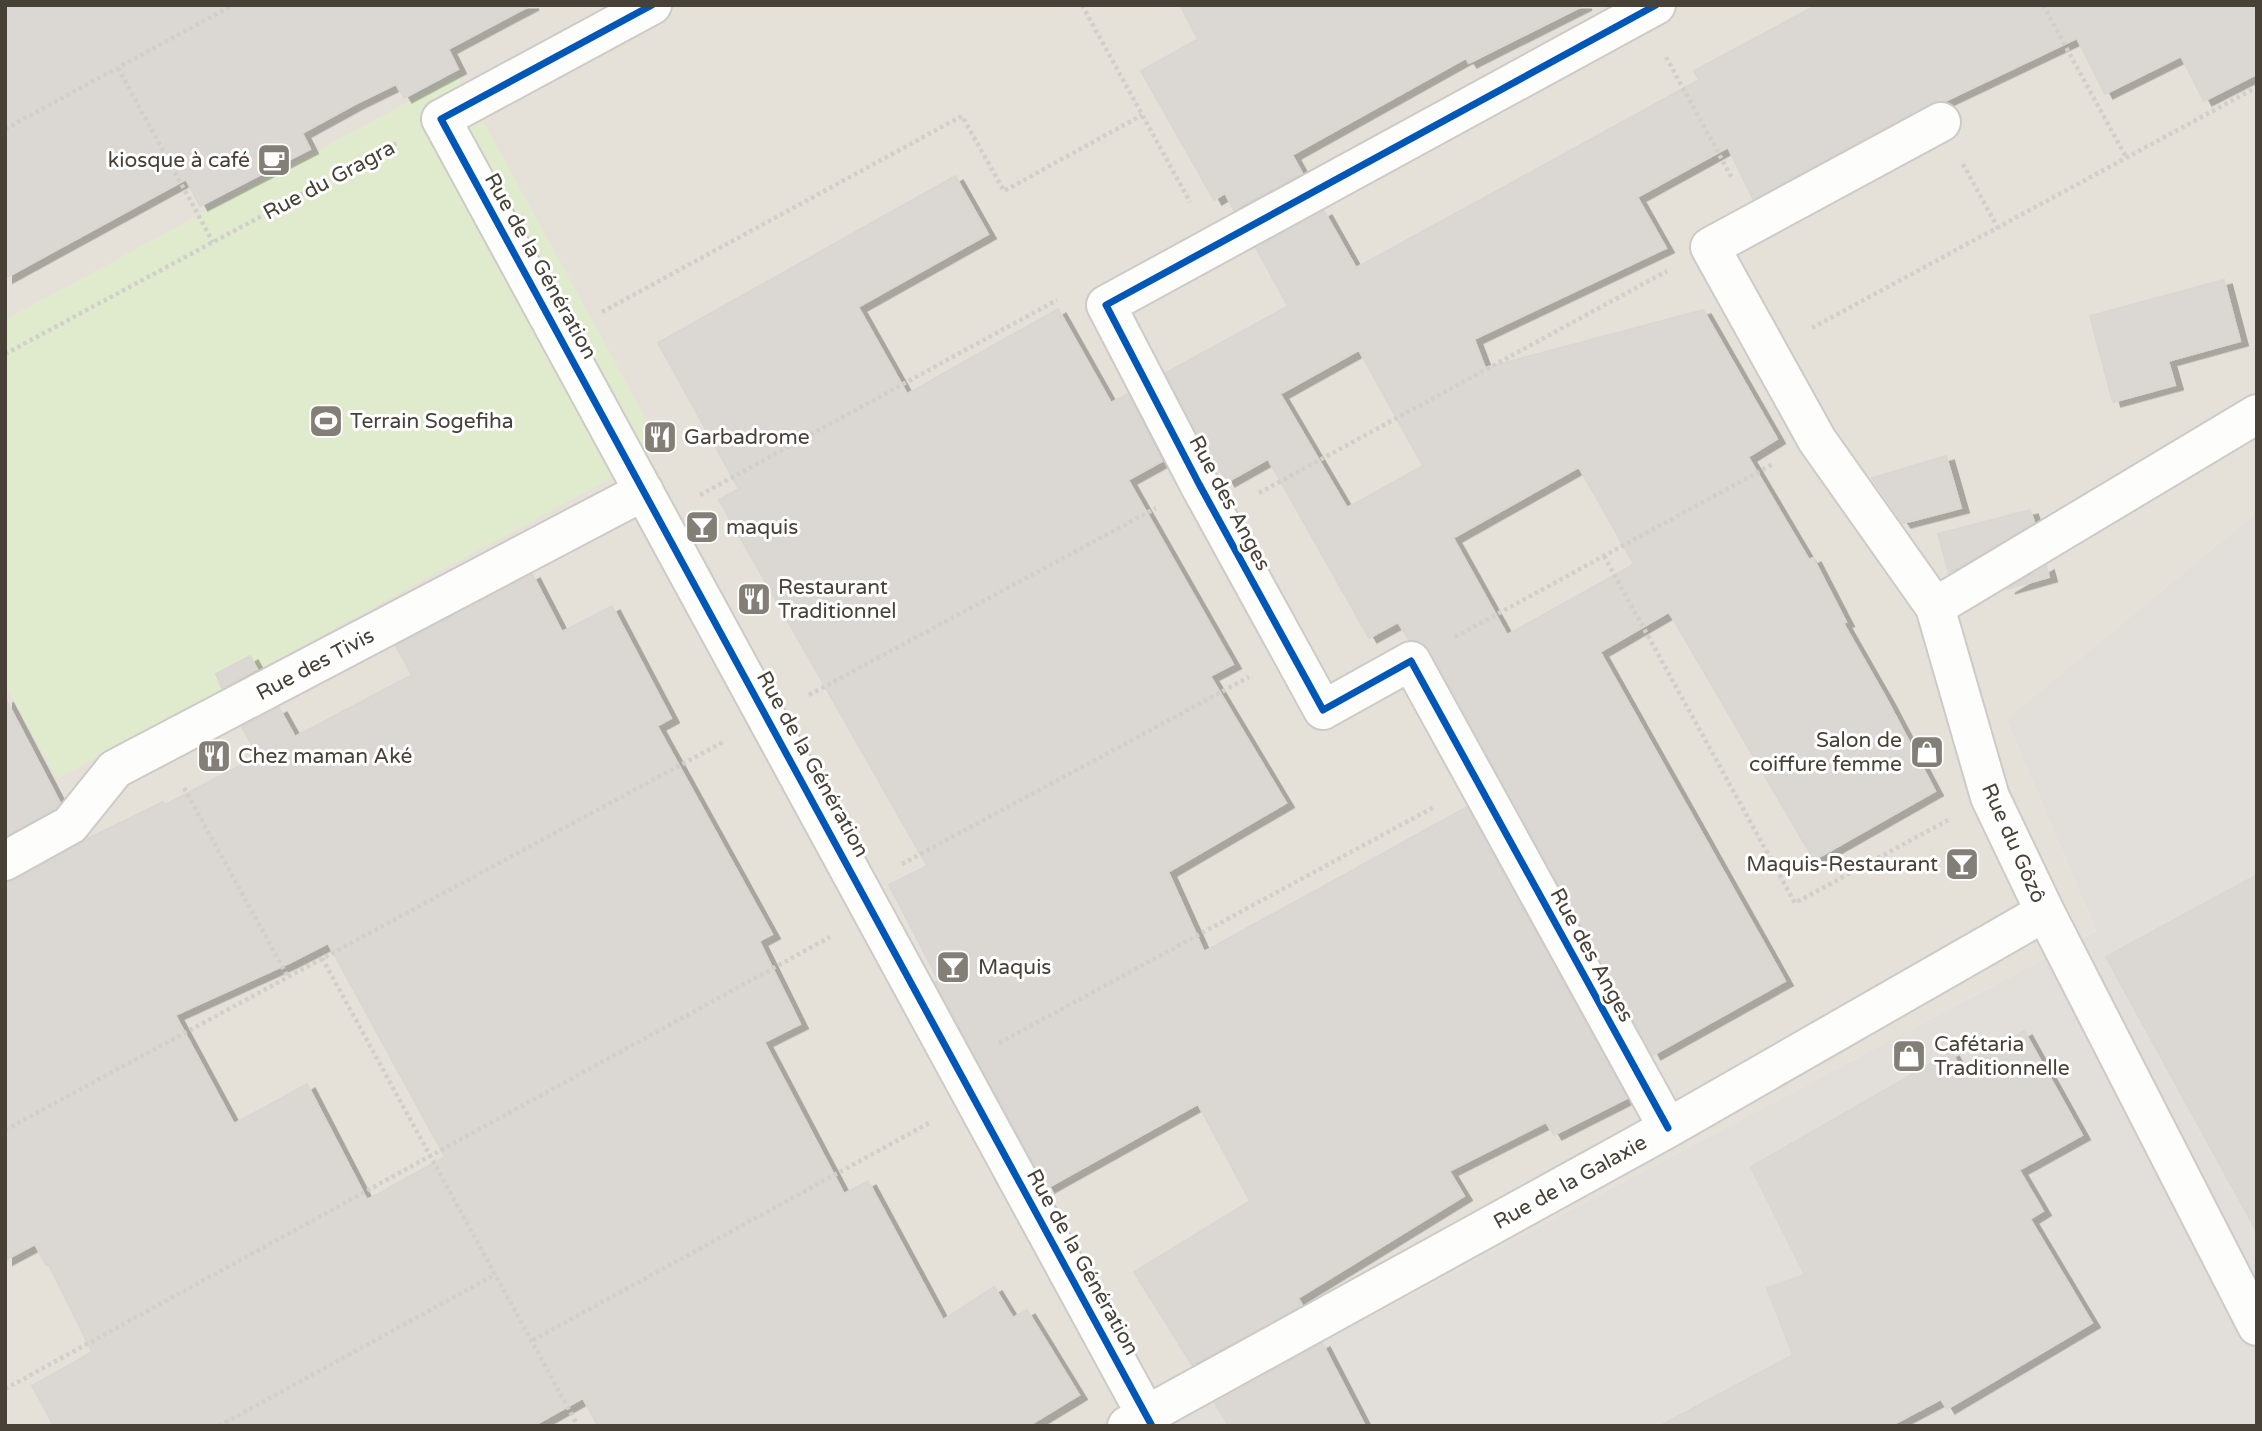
<svg xmlns="http://www.w3.org/2000/svg" width="2262" height="1431" font-family="'Varela Round',sans-serif">
	<style>
		.residential { fill: #e5e1d9 }
		.industrial { fill: #e2deda }
		.green { fill: #e0ebcd }
		.building { fill: #dbd8d4; stroke: #dad6d2; stroke-width: 2; fill-rule: evenodd; filter: url(#shadow) }
		.lines { fill: none; stroke-linecap: round; stroke-linejoin: round }
		.minor-casing { stroke: #cdcac7; stroke-width: 42 }
		.path { stroke: #d1cfcc; stroke-width: 4.5; stroke-dasharray: 3.5 3.5; stroke-linecap: butt }
		.minor { stroke: #fdfdfc; stroke-width: 38 }
		.cycleway-casing { stroke: #fff; stroke-width: 11 }
		.cycleway { stroke: #0057b8; stroke-width: 7 }
		.labels { text-anchor: middle; stroke-width: 6; stroke-linejoin: round; paint-order: stroke }
		.poi-label { font-size: 21px; fill: #484137; stroke: #fff; text-anchor: start }
		.street-label { font-size: 21px; fill: #484137; stroke: #fff }
	</style>
	<defs>
		<filter id="shadow"><feDropShadow dx="8" dy="4.5" stdDeviation="0" flood-color="#0004"/></filter>
	</defs>
	<rect width="100%" height="100%" fill="#f1efec"/>
	<path class="residential" d="M5,5H2257V512L2006,719L2096,931L1163,1426H5Z"/>
	<path class="industrial" d="M2257,512V1426H1163L2096,931L2006,719Z"/>
	<path class="green" d="M458,75L663,450L57,779L5,684V320Z"/>
	<path class="building" d="M5,5H531L448,49L458,69L404,98L396,84L355,104L302,133L310,149L200,206L186,179L5,278Z
		M1180,5H1584L1469,63L1466,58L1292,155L1302,173L1234,210L1225,193L1214,200L1141,71L1198,39Z
		M1817,5H2257V74L2204,101L2181,56L2105,94L2077,38L1945,101L1931,103L1753,199L1728,147L1637,197L1666,248L1474,339L1485,368L1703,310L1777,439L1748,457L1809,560L1813,558L1846,622L1843,623L1887,700L1935,791L1814,860L1669,612L1600,652L1785,981L1653,1055L1430,650L1422,642L1409,640L1398,622L1369,638L1268,459L1227,482L1202,439L1201,440L1166,373L1288,306L1256,248L1324,211L1356,268L1699,80L1694,71ZM1359,350L1423,466L1347,508L1280,394ZM1579,467L1634,564L1507,635L1453,538Z
		M955,176L988,234L858,307L907,394L1058,309L1111,403L1128,394L1162,461L1128,480L1233,664L1210,676L1286,803L1168,872L1204,952L1467,807L1627,1098L1554,1135L1546,1122L1449,1171L1464,1196L1298,1298L1302,1305L1192,1365L1134,1272L1250,1201L1198,1104L1047,1188L935,982L939,981L889,885L927,866L719,500L739,489L658,343Z
		M2224,280L2240,341L2168,361L2175,385L2113,402L2090,316Z
		M1946,456L1961,508L1903,523L1872,478Z
		M2030,510L2034,522L1949,573L1938,534Z
		M2046,566L2049,577L2007,589Z
		M532,574L562,632L612,606L671,718L657,726L772,934L759,941L800,1024L764,1042L844,1194L868,1181L943,1320L994,1287L1013,1318L1027,1310L1079,1395L1028,1426H598L583,1398L533,1426H54L32,1386L92,1352L49,1265H46L35,1244L5,1260V883L16,880L85,840L163,802L165,805L258,756L242,727L279,708L295,737L412,675L396,646ZM328,943L445,1157L367,1200L307,1084L234,1124L175,1015L289,963Z
		M250,656L257,669L222,688L216,674Z
		M5,698L60,803L56,808L5,836Z
		M2257,875V1232L2106,957Z
		M2024,1031L2082,1135L2019,1170L2043,1211L2030,1219L2092,1323L1947,1409L1941,1399L1890,1426H1660L1793,1355L1767,1288L1805,1275L1751,1167L1951,1052L1960,1067Z
		M1322,1343L1365,1426H1229L1215,1403Z"/>
	<g class="lines">
		<g class="minor-casing">
			<path id="minor" d="M652,5L441,119L1152,1426
				M1656,5L1106,305L1199,484L1323,710L1411,661L1668,1128
				M2257,414L1935,607L1990,797L2045,912L2257,1326
				M1935,607L1817,440L1710,247L1941,122
				M5,861L70,825L115,769L644,491
				M1127,1426L1668,1128L2045,912"/>
		</g>
		<path class="path" d="M1082,5L1190,202
			M2043,5L2126,157
			M1666,57L1732,178
			M118,68L213,242
			M5,129L233,5
			M1963,164L1998,228
			M602,312L962,116L1004,191L1142,115
			M1812,328L2257,87
			M5,354L399,142
			M1259,493L1667,271
			M700,495L1057,300
			M1604,556L1795,903L1948,820
			M1455,637L1773,464
			M809,695L1156,508
			M184,788L288,977
			M902,864L1249,677
			M322,958L578,1426
			M999,1043L1434,807
			M5,1130L725,741
			M533,1340L931,1122
			M5,1389L830,937
			M219,1426L496,1274"/>
		<use href="#minor" class="minor"/>
		<g class="cycleway-casing">
			<path id="cycleway" d="M652,5L441,119L1152,1426
				M1656,5L1106,305L1199,484L1323,710L1411,661L1668,1128"/>
		</g>
		<use href="#cycleway" class="cycleway"/>
	</g>
	<defs>
		<g id="cafe-square" transform="scale(1.75)"><rect x="-9" y="-9" width="18" height="18" rx="4" fill="#837e76" stroke="#fff"/><path d="M-5.5-4.5H6V0H3Q3 3.5 0 3.5H-2.5Q-5.5 3.5-5.5 0ZM3-3.2v2h1.7v-2ZM-6 4.5H4V6H-6Z" fill="#fff"/></g>
		<g id="stadium-square" transform="scale(1.75)"><rect x="-9" y="-9" width="18" height="18" rx="4" fill="#837e76" stroke="#fff"/><path d="M0-5a6.5 5 0 1 0 0 10a6.5 5 0 1 0 0-10ZM-3.5-1.8h7v3.6h-7Z" fill="#fff"/></g>
		<g id="restaurant-square" transform="scale(1.75)"><rect x="-9" y="-9" width="18" height="18" rx="4" fill="#837e76" stroke="#fff"/><path d="M-5-6h1v4h1v-4h1v4h1v-4h1v5L-1.5 .5V6h-2V.5L-5-1ZM5-6V6H3V1.5H1.5Q1.5-4 5-6Z" fill="#fff"/></g>
		<g id="bar-square" transform="scale(1.75)"><rect x="-9" y="-9" width="18" height="18" rx="4" fill="#837e76" stroke="#fff"/><path d="M-6-5H6L.8 .8V4.5H3.5V6h-7V4.5H-.8V.8Z" fill="#fff"/></g>
		<g id="shop-square" transform="scale(1.75)"><rect x="-9" y="-9" width="18" height="18" rx="4" fill="#837e76" stroke="#fff"/><path d="M-5-2.5h2.3a2.7 3.5 0 0 1 5.4 0H5L5.5 6h-11ZM-1.5-2.5h3a1.5 2.3 0 0 0-3 0Z" fill="#fff"/></g>
	</defs>
	<g fill-rule="evenodd">
		<use href="#cafe-square" x="274" y="160"/>
		<use href="#stadium-square" x="326" y="421"/>
		<use href="#restaurant-square" x="660" y="437"/>
		<use href="#bar-square" x="702" y="527"/>
		<use href="#restaurant-square" x="754" y="599"/>
		<use href="#shop-square" x="1927" y="752"/>
		<use href="#restaurant-square" x="214" y="756"/>
		<use href="#bar-square" x="1962" y="864"/>
		<use href="#bar-square" x="953" y="967"/>
		<use href="#shop-square" x="1909" y="1056"/>
	</g>
	<g class="labels">
		<g class="poi-label">
			<text x="250" y="167" text-anchor="end">kiosque à café</text>
			<text x="350" y="428">Terrain Sogefiha</text>
			<text x="684" y="444">Garbadrome</text>
			<text x="726" y="534">maquis</text>
			<text x="778" y="594">Restaurant<tspan x="778" dy="24">Traditionnel</tspan></text>
			<text x="1902" y="747" text-anchor="end">Salon de<tspan x="1902" dy="24">coiffure femme</tspan></text>
			<text x="238" y="763">Chez maman Aké</text>
			<text x="1938" y="871" text-anchor="end">Maquis-Restaurant</text>
			<text x="978" y="974">Maquis</text>
			<text x="1934" y="1051">Cafétaria<tspan x="1934" dy="24">Traditionnelle</tspan></text>
		</g>
		<g class="street-label">
			<text transform="translate(329 180) rotate(-28)" y="7">Rue du Gragra</text>
			<text transform="translate(541 266) rotate(61)" y="7">Rue de la Génération</text>
			<text transform="translate(1230 503) rotate(62)" y="7">Rue des Anges</text>
			<text transform="translate(315 664) rotate(-28)" y="7">Rue des Tivis</text>
			<text transform="translate(813 764) rotate(61)" y="7">Rue de la Génération</text>
			<text transform="translate(2014 843) rotate(66)" y="7">Rue du Gôzô</text>
			<text transform="translate(1592 955) rotate(61)" y="7">Rue des Anges</text>
			<text transform="translate(1570 1182) rotate(-29)" y="7">Rue de la Galaxie</text>
			<text transform="translate(1083 1262) rotate(61)" y="7">Rue de la Génération</text>
		</g>
	</g>
	<rect width="2262" height="1431" fill="none" stroke="#484137" stroke-width="14"/>
</svg>
